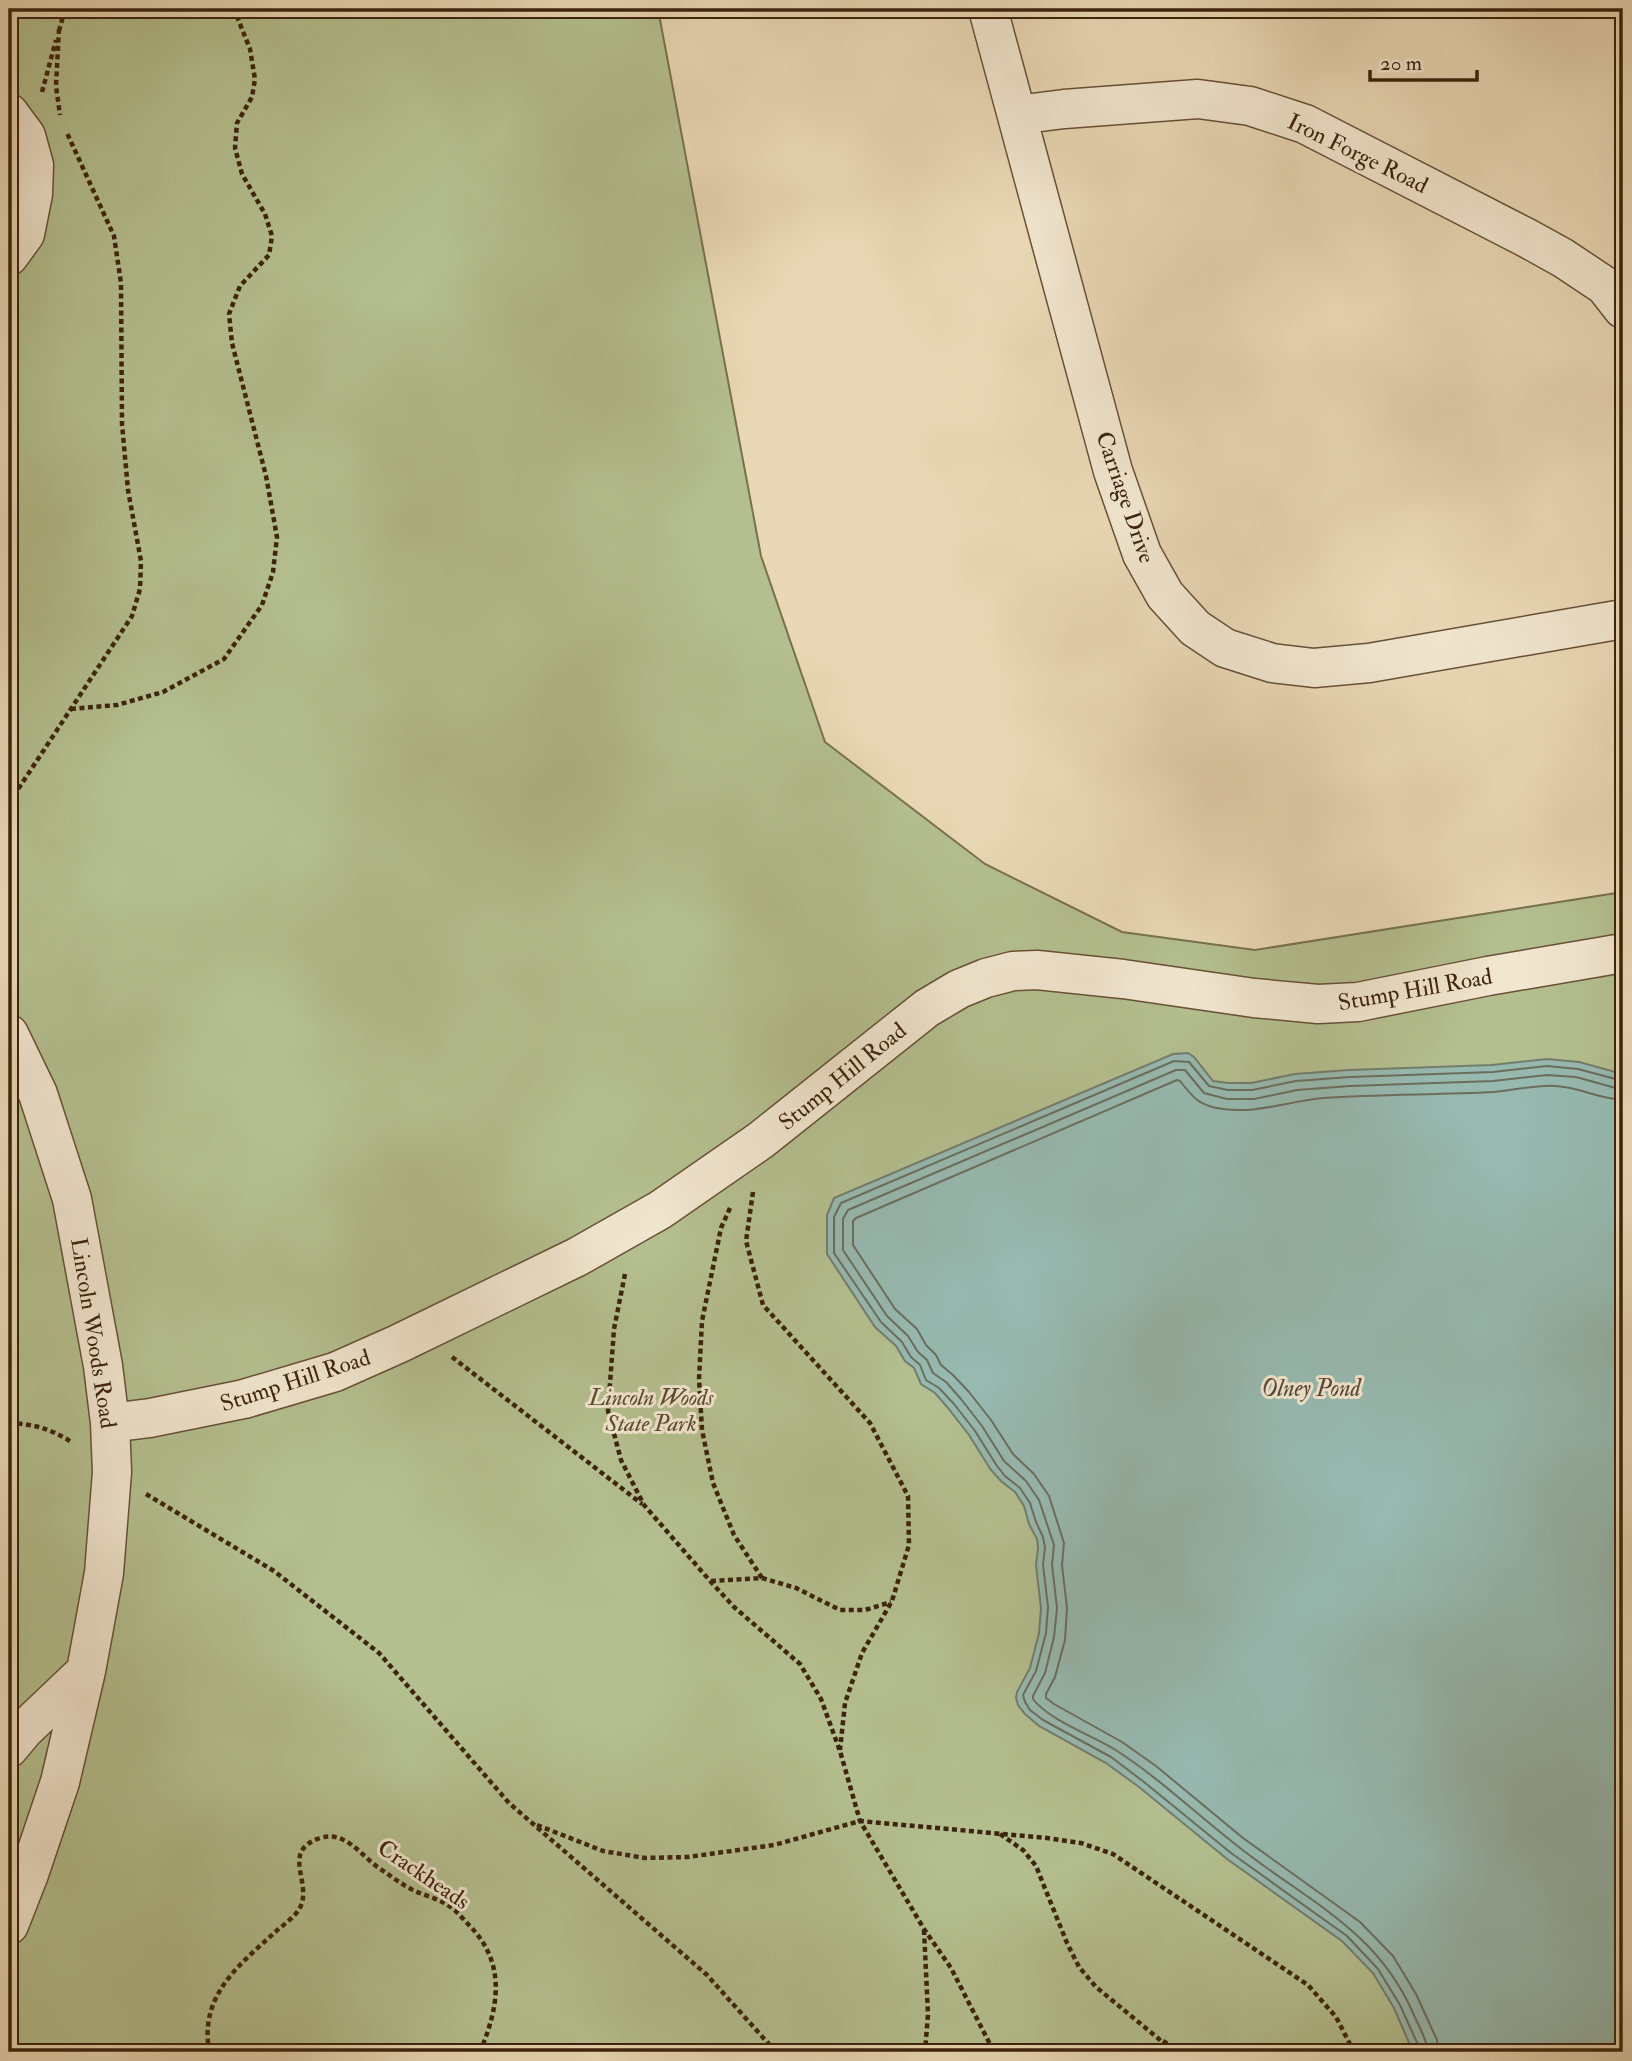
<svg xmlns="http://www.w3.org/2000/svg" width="1632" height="2061" font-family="'IM FELL Double Pica',serif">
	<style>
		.green { fill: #b4bf8f; stroke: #78714e; stroke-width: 2 }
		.water { fill: #97b9b0; stroke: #737d6e; stroke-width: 2 }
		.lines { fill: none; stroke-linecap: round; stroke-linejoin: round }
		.shore { stroke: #6a6e5e; stroke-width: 2 }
		.minor-casing { stroke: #675036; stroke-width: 41 }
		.path { stroke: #3c230c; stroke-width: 4.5; stroke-dasharray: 5 3.5; stroke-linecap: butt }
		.minor { stroke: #f1e6cf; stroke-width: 38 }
		.labels { text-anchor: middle; stroke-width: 6; stroke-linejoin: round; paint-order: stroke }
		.street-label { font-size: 23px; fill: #3c230c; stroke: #f1e6cf }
		.park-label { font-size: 23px; font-style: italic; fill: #5a4a2d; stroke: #f1e6cf }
		.water-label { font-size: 24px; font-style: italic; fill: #534835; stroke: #f1e6cf }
	</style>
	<rect width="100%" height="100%" fill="#e9d8b5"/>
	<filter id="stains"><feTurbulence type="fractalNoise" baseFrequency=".00286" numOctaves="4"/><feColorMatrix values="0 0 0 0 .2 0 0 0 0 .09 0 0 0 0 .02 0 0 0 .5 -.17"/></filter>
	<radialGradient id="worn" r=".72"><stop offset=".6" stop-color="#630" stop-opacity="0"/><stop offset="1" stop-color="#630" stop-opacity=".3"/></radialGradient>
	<path class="green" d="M9,9H658L761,556L825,742L985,864L1122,932L1255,950L1623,892V2052H9Z"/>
	<path class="water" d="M1188,1053L1194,1057L1213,1081L1228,1083H1251L1295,1074L1349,1070L1492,1065L1547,1059L1579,1062L1623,1074V2052H1413L1394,2008L1373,1973L1342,1941L1227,1859L1139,1787L1106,1763L1039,1726L1025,1714L1018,1705L1016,1698L1017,1692L1030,1668L1039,1633L1041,1608L1036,1565L1038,1548L1037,1539L1029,1524L1024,1506L1015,1492L1001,1481L991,1470L969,1435L948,1408L935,1393L921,1384L914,1368L905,1361L896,1346L875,1327L827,1254V1215L834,1198L1173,1054Z"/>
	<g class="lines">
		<path class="shore" d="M1419,2052V2047L1400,2005L1378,1969L1347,1936L1231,1853L1144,1782L1111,1757L1043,1720L1030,1710L1025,1702L1023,1695L1036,1671L1046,1633L1048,1607L1043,1565L1045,1548L1043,1537L1036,1522L1030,1503L1020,1488L1005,1476L997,1466L975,1431L954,1404L939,1388L926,1380L920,1365L911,1357L902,1342L881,1322L834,1253V1217L841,1203L1174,1061L1189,1062L1209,1086L1228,1090H1252L1296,1081L1350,1077L1493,1072L1547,1066L1578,1069L1623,1081
			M1428,2052C1427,2039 1418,2025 1413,2013C1376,1928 1303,1899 1235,1844C1195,1813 1157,1776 1114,1749C1091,1735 1049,1720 1033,1699V1696L1045,1673L1054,1637L1057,1608L1052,1565L1054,1545L1039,1500L1026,1481L1004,1461L982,1426L961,1399L946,1382L933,1373L927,1360L918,1352L908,1336L887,1316L843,1250V1219L848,1210L1176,1070H1185L1204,1093L1227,1099H1254L1297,1090L1350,1086L1493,1081L1547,1075L1576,1077L1623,1090
			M1438,2052L1437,2040L1416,1994L1393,1956L1360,1922L1243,1838L1156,1766L1122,1742L1054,1704L1046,1698V1694L1055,1677L1065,1640L1067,1608L1062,1565L1064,1543L1049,1496L1034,1474L1013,1454L991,1420L969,1392L953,1375L941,1365L936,1355L926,1345L917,1329L895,1309L853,1245V1221L856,1218L1177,1080L1180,1081C1194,1099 1200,1106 1223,1109C1256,1114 1290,1101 1323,1098C1379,1094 1436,1095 1493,1092C1510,1090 1528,1087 1545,1086C1573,1084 1597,1099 1623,1100"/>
		<g class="minor-casing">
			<path id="minor" d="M988,9L1113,471L1142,554L1165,595L1195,628L1225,648L1272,663L1314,668L1369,663L1623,619
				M9,113L26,136L34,165L33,194L25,234L9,256
				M1017,115L1064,109L1198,99L1250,106L1305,124L1525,237L1563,258L1605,286L1623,309
				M9,1034L38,1094L72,1199L103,1366L110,1423L112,1472L104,1573L86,1671L60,1782L29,1874L9,1925
				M110,1423L150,1418L244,1399L335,1372L398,1344L577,1257L660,1210L761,1140L927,1008L959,989L986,978L1013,971L1037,970L1123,979L1254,998L1318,1004L1358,1002L1488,976L1623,953
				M9,1748L24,1730L86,1671"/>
		</g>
		<path class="path" d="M59,29L56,86L60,115
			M59,31L65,9
			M42,92L56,40
			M71,709L117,705L163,692L224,659L262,605L273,572L277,537L266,476L232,343L229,314L240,286L269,255L272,236L265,214L242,174L235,148L237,123L252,97L255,79L250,49L234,9
			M9,803L132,616L140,589L141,561L128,490L122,424L121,283L114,236L67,133
			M753,1192L746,1241L763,1305L870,1423L908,1496L909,1545L892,1601L862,1653L845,1703L840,1750
			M730,1208L721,1228L702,1321L699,1379L702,1430L713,1483L734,1535L762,1578
			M625,1274L614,1329L608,1411L621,1460L644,1505L711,1582L734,1607L800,1664L821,1699L840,1751L860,1821L924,1929L951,1968L994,2052
			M452,1357L642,1504
			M9,1423C35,1424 51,1429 73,1443
			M146,1494L274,1571L379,1653L509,1803L707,1975L776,2052
			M711,1581L762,1578L796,1588L840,1610H865L891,1602
			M537,1825L603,1851L645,1858L688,1857L774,1845L860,1821L1047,1838L1081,1843L1113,1854L1308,1985L1336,2017L1354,2052
			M1000,1834L1023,1850L1036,1866L1067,1943L1079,1967L1096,1987L1159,2039L1169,2052
			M924,1930L928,2014L925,2052
			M1163,2041L1181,2052
			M209,2052C208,2044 207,2034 208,2026C212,1985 246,1959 274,1933C282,1926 292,1919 298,1911C316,1885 278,1852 320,1838C346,1830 361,1856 379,1868C391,1876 402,1885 415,1891C426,1896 439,1899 449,1906C456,1910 462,1918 468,1924C507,1963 499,2006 480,2052"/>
		<use href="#minor" class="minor"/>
	</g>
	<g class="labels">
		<g class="street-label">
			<text transform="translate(1358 153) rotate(26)" y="8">Iron Forge Road</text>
			<text transform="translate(1126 497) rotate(71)" y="8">Carriage Drive</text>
			<text transform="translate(1415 989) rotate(-10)" y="8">Stump Hill Road</text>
			<text transform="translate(842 1076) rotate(-39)" y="8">Stump Hill Road</text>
			<text transform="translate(94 1333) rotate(81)" y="8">Lincoln Woods Road</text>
			<text transform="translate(295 1380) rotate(-18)" y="8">Stump Hill Road</text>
			<text transform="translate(424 1874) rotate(34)" y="8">Crackheads</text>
		</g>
		<g class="park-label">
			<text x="651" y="1405">Lincoln Woods<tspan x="651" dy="26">State Park</tspan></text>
		</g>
		<g class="water-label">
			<text x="1311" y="1396">Olney Pond</text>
		</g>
	</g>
	<rect width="1632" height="2061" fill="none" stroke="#e9d8b5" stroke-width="35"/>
	<rect x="10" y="10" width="1611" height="2040" fill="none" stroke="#3c230c" stroke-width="3.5"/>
	<rect x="18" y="18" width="1597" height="2026" fill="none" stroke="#3c230c" stroke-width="2"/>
	<path d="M1370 70v10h107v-10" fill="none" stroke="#3c230c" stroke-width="3.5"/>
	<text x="1380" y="70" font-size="21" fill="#3c230c" stroke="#f1e6cf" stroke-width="5" paint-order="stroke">20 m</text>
	<rect width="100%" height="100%" filter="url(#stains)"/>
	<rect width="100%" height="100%" fill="url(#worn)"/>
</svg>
